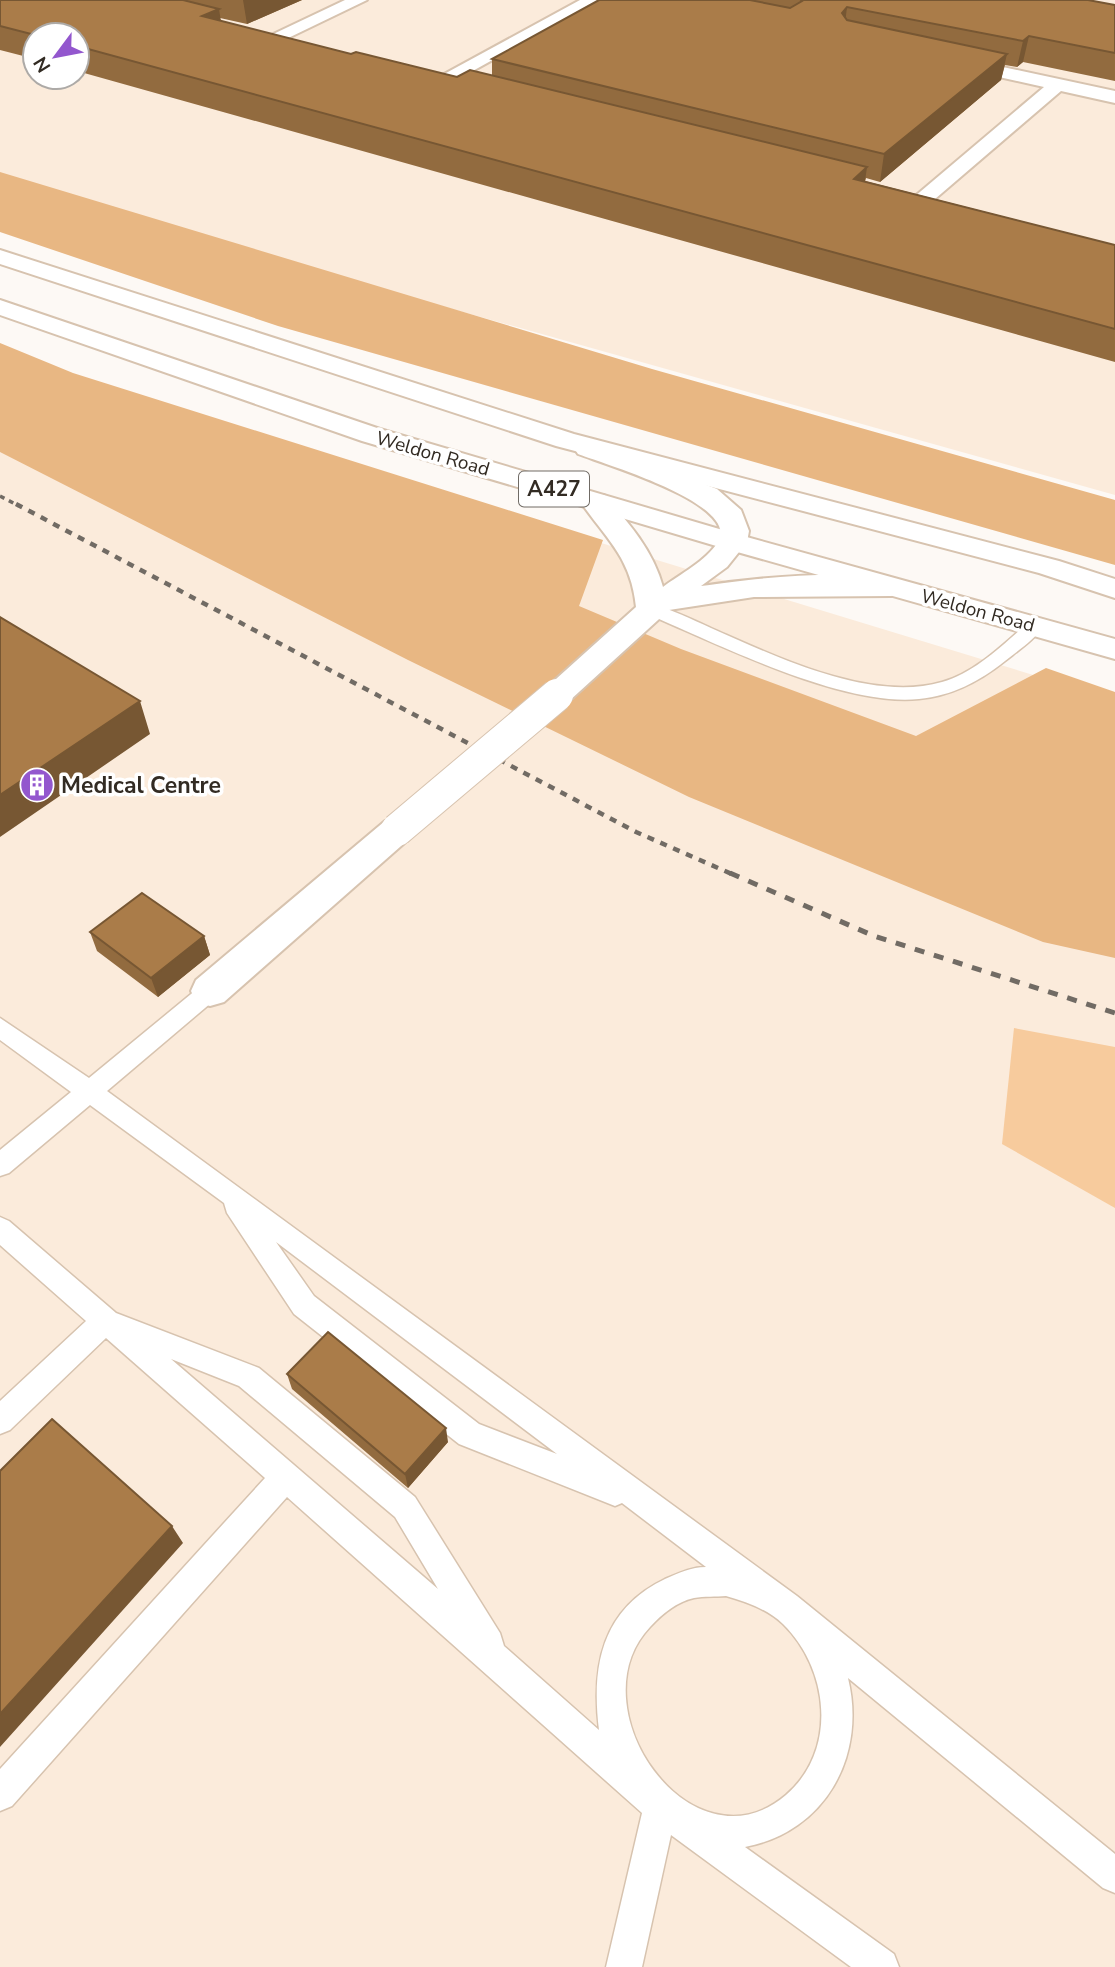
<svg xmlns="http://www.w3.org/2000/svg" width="1115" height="1967" font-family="'Nunito Sans',sans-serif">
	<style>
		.built { fill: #fbebdb; fill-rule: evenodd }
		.green { fill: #f7cb9d }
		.forest { fill: #e8b783 }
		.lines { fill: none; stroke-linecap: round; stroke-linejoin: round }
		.lane-casing { stroke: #d7c3af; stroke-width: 3 }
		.street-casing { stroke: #d7c3af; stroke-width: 4 }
		.highway-casing { stroke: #d7c3af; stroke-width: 4 }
		.lane { fill: #fff; fill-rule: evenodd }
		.street { fill: #fff; fill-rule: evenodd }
		.highway { fill: #fff; fill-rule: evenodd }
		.rail-far2 { stroke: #716b64; stroke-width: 3.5; stroke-dasharray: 5 5; stroke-linecap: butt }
		.rail-far1 { stroke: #716b64; stroke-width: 4.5; stroke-dasharray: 7 7; stroke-linecap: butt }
		.rail { stroke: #716b64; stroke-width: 5; stroke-dasharray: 10 10; stroke-linecap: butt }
		.street-bridge-casing { stroke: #d7c3af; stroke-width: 34; stroke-linecap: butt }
		.street-bridge { stroke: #fff; stroke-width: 32 }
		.wall { fill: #926b3f }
		.shaded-wall { fill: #775733 }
		.building { fill: #aa7c49; stroke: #775733; stroke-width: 2 }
		.labels { text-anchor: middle; stroke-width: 7; stroke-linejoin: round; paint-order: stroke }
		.far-street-label { font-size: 19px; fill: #322b23; stroke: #fff }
		.shield { fill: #fff; stroke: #706b65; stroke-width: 2 }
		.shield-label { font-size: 21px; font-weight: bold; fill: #322b23 }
		.poi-label { font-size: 23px; font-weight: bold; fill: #322b23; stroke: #fff; text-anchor: start }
	</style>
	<rect width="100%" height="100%" fill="#fdf9f5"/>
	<path class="built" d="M0,0H1115V495L0,182ZM35,35H77V77H35Z
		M0,353L64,379L1115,700V1967H0Z"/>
	<path class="green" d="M1014,1028L1115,1047V1208L1002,1144Z"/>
	<path class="forest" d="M0,172L652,369L1115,500V565L278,326L0,232Z
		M0,343L73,373L603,540L579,606L681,649L916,736L1046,668L1115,692V958L1043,942L689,797L408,660L0,452Z"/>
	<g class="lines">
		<g class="lane-casing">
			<path id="lane" d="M651,604C671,609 691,619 711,628C775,656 871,703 942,682C975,673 1005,643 1030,621L1036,619L1045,625C1035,639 1019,650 1005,661C980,681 952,696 919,699C841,707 716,643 645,613L642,609Z
				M210,982L218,985L221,991L218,997L107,1091L797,1596L1115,1854V1893L1103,1888L848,1678C867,1756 825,1832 745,1847L894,1954L899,1967H851L671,1835L642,1967H606L642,1813L287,1497L12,1806L0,1811V1769L265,1478L106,1338L10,1430L0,1434V1401L86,1321L0,1245V1217L9,1221L116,1313L259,1368L415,1497L500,1633L504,1646L599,1730C591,1666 602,1609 665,1579C679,1573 691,1567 706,1567L622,1503L615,1506L459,1444L294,1314L227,1213L224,1203L90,1105L9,1173L0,1176V1150L71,1092L0,1040V1018L89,1078L202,985ZM276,1242L557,1454L479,1424L314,1296ZM171,1359L239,1386L395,1517L438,1589ZM726,1596C747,1602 767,1609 783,1624C829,1669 838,1750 786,1795C692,1875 574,1707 650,1627C662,1614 676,1602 694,1598C704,1596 716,1597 726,1596Z"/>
		</g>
		<g class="street-casing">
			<path id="street" d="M345,0H367L282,41L276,42L267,37Z
				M580,0H601L451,83L444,85L435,79Z
				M951,56L1115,91V103L1061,91L928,205H914L910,201L914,197L1044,87L945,65L942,61L945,57Z
				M587,440L717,489L741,510L749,531L747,542L727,567L701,586C754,578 851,568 902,581L906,587L902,593L891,596L754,597L669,610L568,702L557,705L546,702L541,695L546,688L636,607C631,557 606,539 580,501L584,495H604C628,522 653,550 663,587C680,574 706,561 718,542C741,504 604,464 578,454L574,448L578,442Z
				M397,818L409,821L415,830L409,839L224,1002L210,1006L196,1002L191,991L196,980L385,821Z"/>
		</g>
		<g class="highway-casing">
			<path id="highway" d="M0,250L574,434L1059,561L1115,579V598L1039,573L556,446L0,264Z
				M0,300L380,429L743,536L1115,639V659L723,548L362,441L0,315Z"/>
		</g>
		<use href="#lane" class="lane"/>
		<use href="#street" class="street"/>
		<use href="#highway" class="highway"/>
		<path class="rail-far2" d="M0,496L19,506"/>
		<path class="rail-far1" d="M16,504L636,832L734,875"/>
		<path class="rail" d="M730,873L874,936L1115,1013"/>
		<g class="street-bridge-casing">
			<path id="street-bridge" d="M397,830L557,695"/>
		</g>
		<use href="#street-bridge" class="street-bridge"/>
	</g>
	<path class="wall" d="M0,0H302L247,24L220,18L221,21L351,54L457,77L492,76V59L599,0H1088L1115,5V81L1023,62L1017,67L1005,65L1001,80L880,182L866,178L865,181L1115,245V362L77,71V35H35V59L0,50Z
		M90,932L204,936L210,955L158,997L97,951Z
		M287,1374L448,1442L408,1488L292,1389Z"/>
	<path class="shaded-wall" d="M243,0H302L247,24Z
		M847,7L844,32L842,13Z
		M219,9L223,35L202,16Z
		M1029,36L1023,62L1017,67L1023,41Z
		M1007,54L1001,80L880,182L884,154Z
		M867,167L863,196L854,179Z
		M140,701L150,734L0,837V795Z
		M204,936L210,955L158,997L151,978Z
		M446,1428L448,1442L408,1488L405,1474Z
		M172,1526L183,1543L0,1747V1714Z"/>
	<path class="building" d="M0,0H183L219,9L202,16L351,54L356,52L457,77L470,70L867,167L854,179L1115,245V329L77,46V35H35L0,26Z
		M599,0H750L790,8L802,1L801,0H1088L1115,5V53L1029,36L1023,41L847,7L842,13L847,20L1007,54L884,154L492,59Z
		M0,617L140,701L0,795Z
		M142,893L204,936L151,978L90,932Z
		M328,1332L446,1428L405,1474L287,1374Z
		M52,1419L172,1526L0,1714V1471Z"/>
	<defs>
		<g id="building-disc" transform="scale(1.75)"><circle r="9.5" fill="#9357ce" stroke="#fff"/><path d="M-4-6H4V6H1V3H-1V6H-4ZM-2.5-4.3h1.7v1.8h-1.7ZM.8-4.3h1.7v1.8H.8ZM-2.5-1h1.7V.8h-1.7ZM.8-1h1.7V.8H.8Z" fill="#fff"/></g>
	</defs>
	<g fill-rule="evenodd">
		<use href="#building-disc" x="37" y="785"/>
	</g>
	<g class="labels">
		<g class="far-street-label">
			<text transform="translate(433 453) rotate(16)" y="7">Weldon Road</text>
			<text transform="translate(978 610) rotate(15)" y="7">Weldon Road</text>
		</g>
		<rect class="shield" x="519" y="471.5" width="70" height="35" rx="5"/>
		<g class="shield-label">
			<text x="554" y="496">A427</text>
		</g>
		<g class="poi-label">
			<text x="61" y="793">Medical Centre</text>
		</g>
	</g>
	<g transform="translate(56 56) rotate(238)"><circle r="33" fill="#ffffff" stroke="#adaaa7" stroke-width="2"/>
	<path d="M0-5L12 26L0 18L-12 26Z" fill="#9357ce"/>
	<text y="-10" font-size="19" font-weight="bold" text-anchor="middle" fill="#322b23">N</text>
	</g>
</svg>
